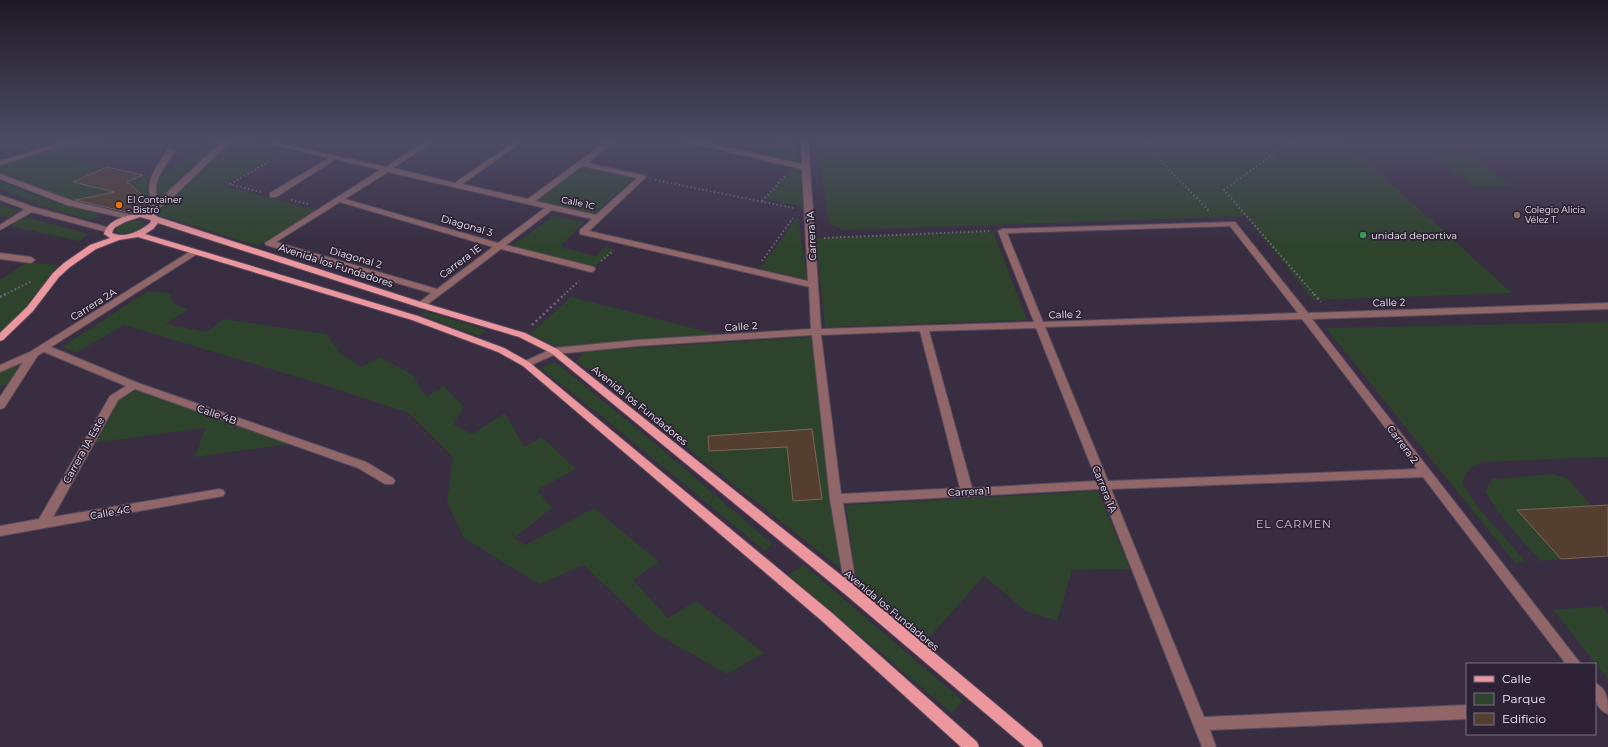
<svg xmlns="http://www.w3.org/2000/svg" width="1608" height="747" font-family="Montserrat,sans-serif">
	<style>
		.green { fill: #2e432c }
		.building { fill: #533e30; stroke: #7d6658 }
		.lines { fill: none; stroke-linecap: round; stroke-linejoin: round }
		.minor-casing { stroke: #564b5e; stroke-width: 2 }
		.major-casing { stroke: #564b5e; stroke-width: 2 }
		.path-far1 { stroke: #72687a; stroke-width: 2; stroke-dasharray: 1.5 2.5; stroke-linecap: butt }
		.path { stroke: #72687a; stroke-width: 2.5; stroke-dasharray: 2 3; stroke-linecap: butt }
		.minor { fill: #906668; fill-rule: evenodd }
		.major { fill: #ec969d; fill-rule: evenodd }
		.food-dot { fill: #e8710a; stroke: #2e2336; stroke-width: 1.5 }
		.education-dot { fill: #8d6e63; stroke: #2e2336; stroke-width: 1.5 }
		.leisure-dot { fill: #2e9e5b; stroke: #2e2336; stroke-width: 1.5 }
		.labels { text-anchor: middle; stroke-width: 3.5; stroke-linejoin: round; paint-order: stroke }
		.far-poi-label { font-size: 9px; fill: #f1ebf7; stroke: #2e2336; text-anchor: start }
		.far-street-label { font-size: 9px; fill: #f1ebf7; stroke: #2e2336 }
		.street-label { font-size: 10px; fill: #f1ebf7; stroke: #2e2336 }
		.poi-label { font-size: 10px; fill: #f1ebf7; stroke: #2e2336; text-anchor: start }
		.neighbourhood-label { font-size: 11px; letter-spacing: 1px; fill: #cfc2db; stroke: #2e2336 }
	</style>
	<rect width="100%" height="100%" fill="#382d41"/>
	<path class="green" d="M82,140H110L75,161L107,167L74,182L109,190L143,175L147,180L150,200L122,199L99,195L70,201L0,174V164Z
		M209,140H226L159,202L157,179L209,145Z
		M233,140H254L288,149L223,186L317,210L258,246L153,213Z
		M778,140H796L799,164L763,156Z
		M816,140H1343L1512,293L1313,300L1246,216L843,230L829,223Z
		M1469,154L1511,186L1474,187L1433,155Z
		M583,165L635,177L594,214L535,200Z
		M793,168L800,170L803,207L765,199Z
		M0,181L53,202L100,215L91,220L42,206L0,189Z
		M0,204L19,211L8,217L0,216Z
		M554,216L584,222L560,247L596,256L606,247L615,250L591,269L510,247Z
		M798,216L807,279L760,269Z
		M25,217L88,234L79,241L10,226Z
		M136,220L144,223C141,232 125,235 116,232L117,228L123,224Z
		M993,231L1027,320L825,327L816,238Z
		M27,262L58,265L24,309L0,333V280Z
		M148,291L171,293L173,304L188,309L166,324L207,332L224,319L326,334L341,354L362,367L380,357L413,375L426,397L444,386L464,407L453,424L472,434L505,413L524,447L542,437L576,469L537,490L552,508L514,538L525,545L594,508L659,562L633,580L668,618L696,601L764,653L727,674L655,633L584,565L539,584L464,538L447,502L453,457L409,413L324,385L124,325L76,353L62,347Z
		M571,297L717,334L557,347L530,334Z
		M425,311L487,331L478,336L420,314Z
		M1608,322V457L1482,462L1470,468L1462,482L1477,506L1526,562L1515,563L1326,328Z
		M812,337L840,568L577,361L585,351Z
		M23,361L6,385L0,386V372Z
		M555,362L651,440L772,544L765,551L604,418L540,368Z
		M135,388L290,444L195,457L205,428L92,443L116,399Z
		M1552,474L1567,478L1592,506L1608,505L1518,511L1561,559L1541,561C1520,539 1500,518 1485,491L1492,479Z
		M1098,491L1130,569L1072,570L1057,621L1026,611L984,576L926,641L857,589L846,505Z
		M804,565L963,701L952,713L788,575Z
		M1601,606L1608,614V679L1553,610Z"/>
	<path class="building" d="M107,167L143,175L127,182L152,203L140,212L131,213L75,200L115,192L73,182Z
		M812,429L822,499L793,501L787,447L709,451L708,436Z
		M1608,505V556L1561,559L1517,510Z"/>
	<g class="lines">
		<g class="minor-casing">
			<path id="minor" d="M68,140H80L0,165V161Z
				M224,140H232L172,198L147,217H141V213L154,204C141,183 158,165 169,148L176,150C167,163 149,183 159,200Z
				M427,140H436L393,168L455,183L517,140H525L462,184L528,199L608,140H616L587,163L642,175L646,177L589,231L808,281L802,169L678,140H693L802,164L801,140H808L821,329L1034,322L998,231L1002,229L1235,222L1308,313L1608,303V309L1312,319L1581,664H1566L1423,477L1111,489L1204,717L1467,705V719L1210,730L1216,747H1202L1100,489L843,503L857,591L856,595L851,596L846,595L830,499L812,335L637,346L556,354L529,366H523L521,364L523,362L554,348L637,340L811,329L809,287L580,234V230L592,219L552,210L506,245L594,267L595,269L594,271L591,272L501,249L424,307L421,308L416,305L431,293L266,245L265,243L380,170L336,159L276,197H270V193L329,158L272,144V142L386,167ZM582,166L637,178L596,215L535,201ZM388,172L545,208L498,243L345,199ZM340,202L493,247L437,289L276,242ZM1230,226L1298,313L1043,322L1007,233ZM1302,319L1417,469L1108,481L1045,327ZM1036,328L1097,481L972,488L929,331ZM920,331L960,488L841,494L821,335Z
				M0,174L73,201L131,215L132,217L128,219L67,205L0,179Z
				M0,195L34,207L110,228L111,230L107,232L32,212L0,230V225L25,209L0,200Z
				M194,249L198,252L197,254L51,347L138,383L366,462L393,478L395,481L393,484H385L358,468L135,389L118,400L53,517L219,489L223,490L225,493L223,496L0,536V526L39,519L110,396L126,386L44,352L38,355L4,408L0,409V397L23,362L0,372V365L30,352Z
				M0,253L31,257L35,260L31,263L0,259Z
				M1595,683C1608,689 1608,701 1608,714C1594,708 1595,696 1595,683Z"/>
		</g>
		<g class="major-casing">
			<path id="major" d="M140,213L154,214L158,217L424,303L525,333L557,349L856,587L1041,742L1043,747H1025L846,595L551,353L519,337L418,307L158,223L153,229L145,234L418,316L504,348L529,362L832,613L977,742L979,747H961L822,621L523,366L498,352L412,320L138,237L119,240L96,249L70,267L59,277L33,311L3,340L0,341V333L27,307L53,273L64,263L90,245L110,238L104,234C108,219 126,216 140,213ZM140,217L151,220L150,223C140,231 125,239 112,233L114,228L125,222Z"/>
		</g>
		<path class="path-far1" d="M1141,140L1210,212
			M1293,140L1224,190L1315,295
			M768,146L774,140
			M655,180L793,208
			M261,192L230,184L279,156
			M291,200L308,204
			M762,201L786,175
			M824,238L989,231
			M601,261L612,252
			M762,261L793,218
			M4,295L32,281
			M564,295L579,281"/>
		<path class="path" d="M1314,294L1321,302
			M0,297L6,294
			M532,325L565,294"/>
		<use href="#minor" class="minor"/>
		<use href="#major" class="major"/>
	</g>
	<linearGradient id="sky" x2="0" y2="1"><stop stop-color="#1f1924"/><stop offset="0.57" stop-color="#4d4c65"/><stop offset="1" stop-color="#4d4c65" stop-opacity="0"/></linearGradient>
	<rect width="1608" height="245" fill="url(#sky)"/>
	<circle class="food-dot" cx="119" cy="205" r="4"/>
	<circle class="education-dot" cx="1517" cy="215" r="4"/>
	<circle class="leisure-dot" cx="1363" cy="235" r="4"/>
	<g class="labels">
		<g class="far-poi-label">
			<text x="127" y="203">El Container<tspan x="127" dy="10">- Bistró</tspan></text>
			<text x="1525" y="213">Colegio Alicia<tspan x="1525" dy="10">Vélez T.</tspan></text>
		</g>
		<g class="far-street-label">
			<text transform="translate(578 203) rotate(12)" y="3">Calle 1C</text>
		</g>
		<g class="street-label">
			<text transform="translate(467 225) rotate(16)" y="4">Diagonal 3</text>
			<text transform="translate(811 236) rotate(-93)" y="4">Carrera 1A</text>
			<text transform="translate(356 257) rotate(16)" y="4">Diagonal 2</text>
			<text transform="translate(460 261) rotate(-37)" y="4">Carrera 1E</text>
			<text transform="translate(336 265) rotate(18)" y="4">Avenida los Fundadores</text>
			<text transform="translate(1389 302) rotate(-2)" y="4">Calle 2</text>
			<text transform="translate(93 304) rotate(-32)" y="4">Carrera 2A</text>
			<text transform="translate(1065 314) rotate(-2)" y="4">Calle 2</text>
			<text transform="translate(741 326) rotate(-4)" y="4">Calle 2</text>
			<text transform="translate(640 405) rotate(39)" y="4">Avenida los Fundadores</text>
			<text transform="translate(217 414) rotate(19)" y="4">Calle 4B</text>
			<text transform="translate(1403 444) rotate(53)" y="4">Carrera 2</text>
			<text transform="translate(83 450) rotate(-61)" y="4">Carrera 1A Este</text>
			<text transform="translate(1105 489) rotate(68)" y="4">Carrera 1A</text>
			<text transform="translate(969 491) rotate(-3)" y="4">Carrera 1</text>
			<text transform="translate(110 512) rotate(-10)" y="4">Calle 4C</text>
			<text transform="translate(892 610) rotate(40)" y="4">Avenida los Fundadores</text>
		</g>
		<g class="poi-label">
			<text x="1371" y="239">unidad deportiva</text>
		</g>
		<g class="neighbourhood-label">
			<text x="1294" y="528">EL CARMEN</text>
		</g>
	</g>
	<rect x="1466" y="663" width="130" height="72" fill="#2e2336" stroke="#7c7383"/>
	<rect x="1474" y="676" width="20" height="6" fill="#ec969d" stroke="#7c7383"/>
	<text x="1502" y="683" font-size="12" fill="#f1ebf7">Calle</text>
	<rect x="1474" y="693" width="20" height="12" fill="#2e432c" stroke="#7c7383"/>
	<text x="1502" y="703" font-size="12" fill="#f1ebf7">Parque</text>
	<rect x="1474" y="713" width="20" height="12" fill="#533e30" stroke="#7c7383"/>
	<text x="1502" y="723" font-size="12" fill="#f1ebf7">Edificio</text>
</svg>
